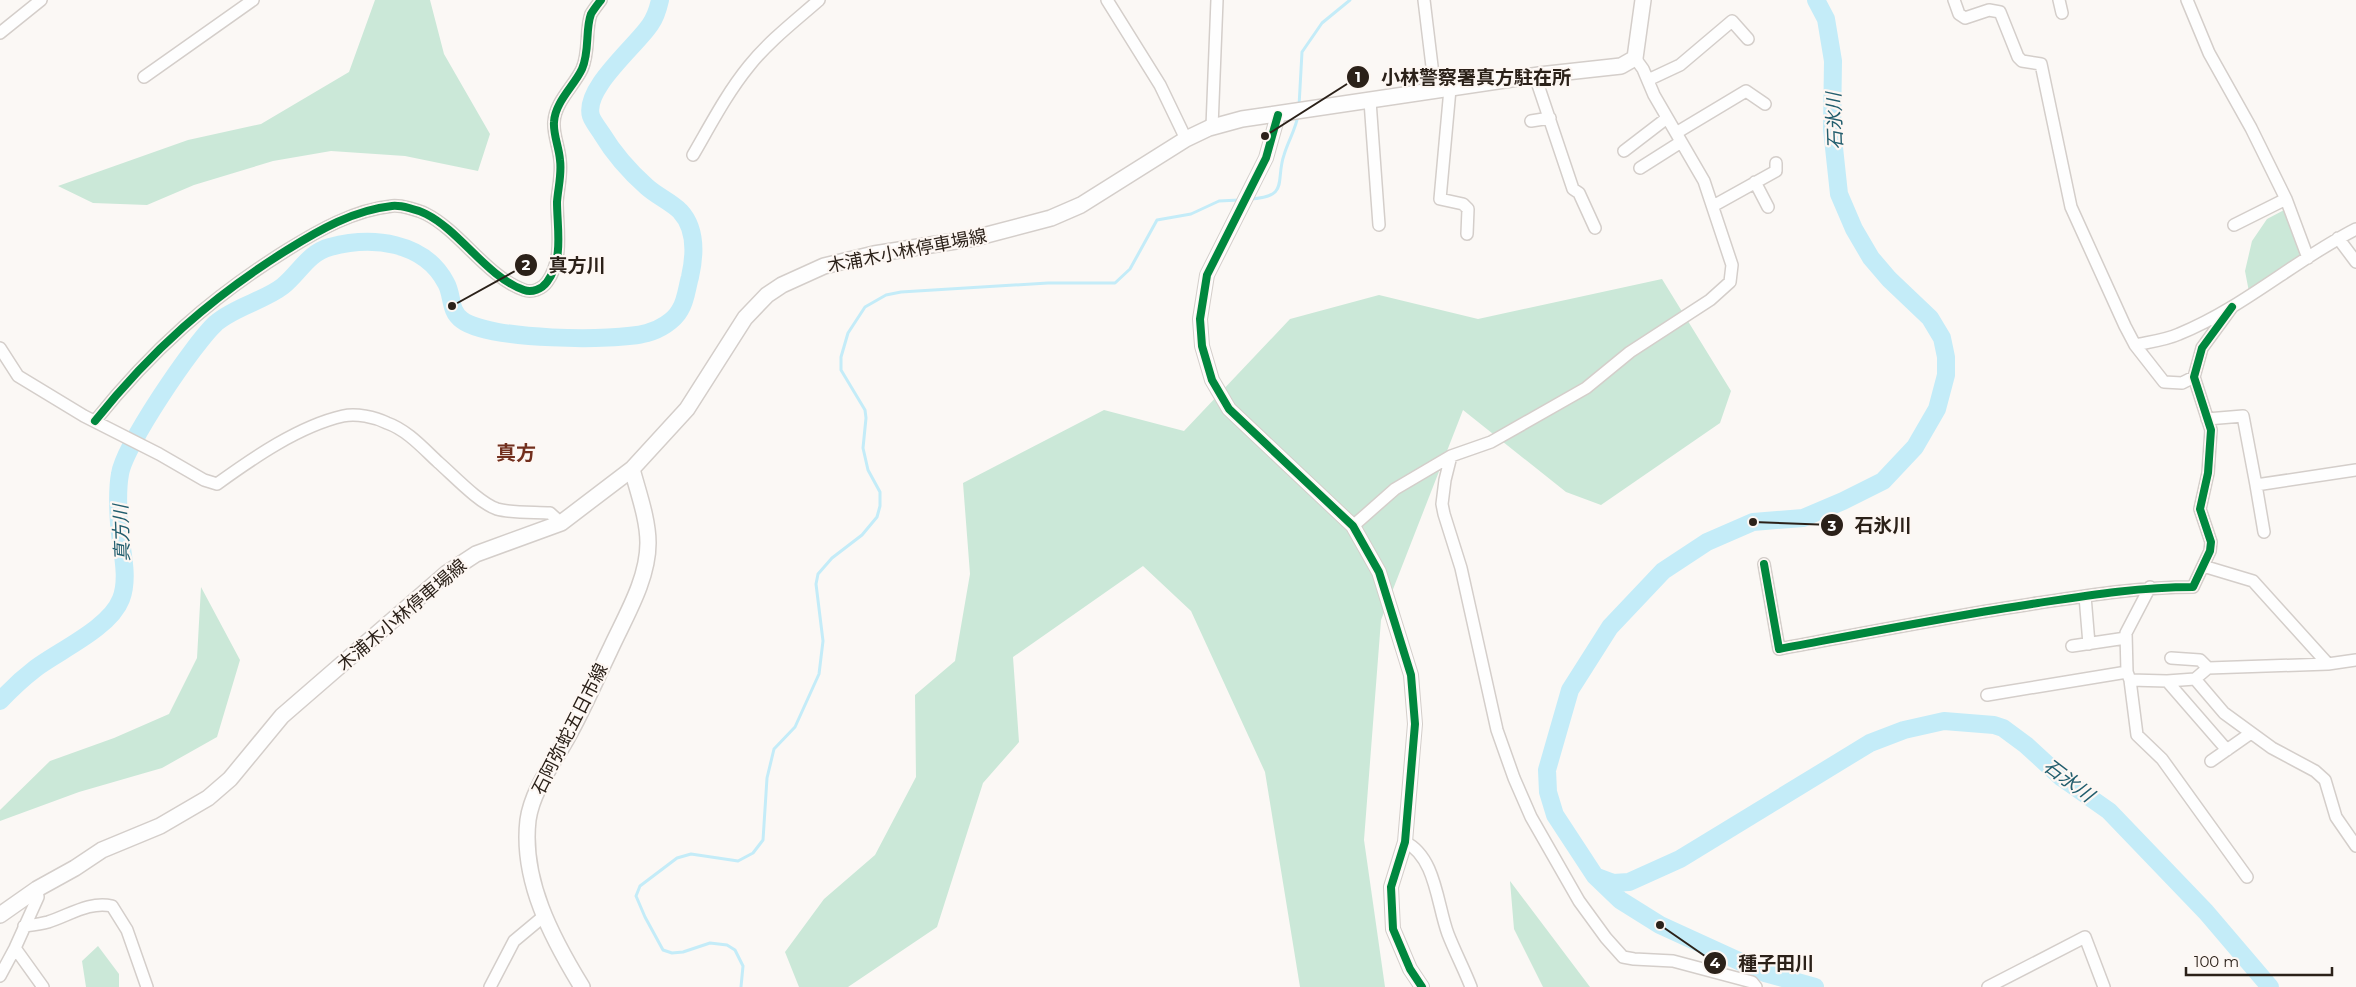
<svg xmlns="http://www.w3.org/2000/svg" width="2356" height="987" font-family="Montserrat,'Noto Sans JP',sans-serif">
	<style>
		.green { fill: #cbe8d8 }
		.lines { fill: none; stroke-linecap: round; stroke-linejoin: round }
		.stream { stroke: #c4ecf8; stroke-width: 3 }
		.river { stroke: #c4ecf8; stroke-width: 18 }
		.minor-casing { stroke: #d4ceca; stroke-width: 14 }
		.tertiary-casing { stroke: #d4ceca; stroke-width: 16 }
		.secondary-casing { stroke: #d4ceca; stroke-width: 18 }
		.minor { stroke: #fefefe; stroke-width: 11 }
		.tertiary { stroke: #fefefe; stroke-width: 14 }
		.secondary { stroke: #fefefe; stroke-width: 15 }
		.cycleway-casing { stroke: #fdf7f3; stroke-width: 11 }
		.cycleway { stroke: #00873e; stroke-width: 8 }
		.labels { text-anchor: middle; stroke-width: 4.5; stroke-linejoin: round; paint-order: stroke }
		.street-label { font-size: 18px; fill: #2b2119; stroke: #fdf7f3 }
		.water-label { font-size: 19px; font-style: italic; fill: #225e6e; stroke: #fdf7f3 }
		.quarter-label { font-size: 20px; font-weight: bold; fill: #722f1d; stroke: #fdf7f3 }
		.leader { fill: none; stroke: #2b2119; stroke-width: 2 }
		.callout-dot { fill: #2b2119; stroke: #fdf7f3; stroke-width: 2 }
		.mark-label { font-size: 15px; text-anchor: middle; font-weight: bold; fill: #fff }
		.callout-label { font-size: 19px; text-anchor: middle; font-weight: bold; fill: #2b2119; stroke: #fdf7f3; stroke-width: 4.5; stroke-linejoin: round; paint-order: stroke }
	</style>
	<rect width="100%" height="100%" fill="#fbf8f5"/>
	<path class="green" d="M375,0H430L444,54L490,134L478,171L405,156L331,151L273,161L194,185L147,205L93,203L58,186L188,140L261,124L349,72Z
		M2286,209L2309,259L2249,292L2245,271L2252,241L2267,219Z
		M1662,279L1731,391L1720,423L1601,505L1566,492L1463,410L1381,620L1364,840L1385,987H1300L1265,772L1191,611L1143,566L1013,657L1019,742L983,783L937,927L848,987H799L785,952L824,899L875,855L916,777L915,695L955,661L970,574L963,483L1104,410L1184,431L1290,319L1379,295L1478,319Z
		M201,587L240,660L217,737L162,768L79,792L0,821V810L50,761L114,738L169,714L197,658Z
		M1510,881L1590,987H1543L1514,929Z
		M98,946L119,974V987H86L82,961Z"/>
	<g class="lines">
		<path class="stream" d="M1299,106L1302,52L1322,23L1350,0
			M1250,199C1290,197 1275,181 1284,155C1288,141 1296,129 1298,115
			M741,987L743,966L735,950L727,945L710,943L683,952L672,953L663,950L645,917L636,896L640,886L677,858L691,854L738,861L753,853L763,840L767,778L774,749L795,727L819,674L823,641L816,584L818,574L832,558L862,535L877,517L880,506V492L868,470L863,448L866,418L865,410L841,370V357L848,333L865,307L886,295L901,292L1048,283H1115L1130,269L1157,220L1191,214L1219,201L1239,200"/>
		<path class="river" d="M0,701C11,689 23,678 36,668C60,650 110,628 121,599C130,576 120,546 119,523C118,508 117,490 120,474C124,446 194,343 216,323C236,306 264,301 283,286C300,272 308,253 330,247C372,236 424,241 446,283C453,295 449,311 462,320C488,340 614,342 647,333C659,330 674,321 680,310C686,301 687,287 690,277C695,255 697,229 680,211C671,202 657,196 647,187C629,171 614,154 602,134C599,129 593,122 591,116C583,89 635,47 650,25C655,18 658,9 660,0
			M1597,877L1613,883L1629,882L1680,859L1870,743L1904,730L1944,721L1994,725L2003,728L2026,745L2062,778L2109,811L2206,912L2270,987
			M1815,987L1765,973L1660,925L1620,900L1595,876L1555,815L1548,792L1547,770L1570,690L1610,627L1663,571L1707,542L1753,522L1803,518L1843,501L1883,481L1915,447L1937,409L1946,375V357L1942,338L1930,318L1889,279L1871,258L1854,229L1839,194L1832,129L1833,61L1826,19L1816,0"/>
		<g class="minor-casing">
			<path id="minor" d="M1107,0L1160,85L1186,139
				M1424,0L1435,91
				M1954,0L1959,14L1965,18L1989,10L2000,12L2018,57L2022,61L2041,64L2071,207L2125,326L2135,345L2164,382L2182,383L2194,377
				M2059,0L2062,13
				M2187,0L2209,53L2251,128L2286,199L2308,258
				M0,33L41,0
				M1535,76L1573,189L1579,193L1595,228
				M144,77L253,0
				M1648,80L1680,65L1732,21L1748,39
				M1450,89L1440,199L1463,204L1468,209L1467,234
				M1370,101L1379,225
				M1531,121L1550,118
				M1212,127L1217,0
				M1676,133L1746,91L1765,104
				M1624,151L1667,118
				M693,155C711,124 727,93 749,66C769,41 795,21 819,0
				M1640,168L1681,142
				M1755,182L1768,207
				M1713,206L1776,171V163
				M2234,225L2286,199
				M2338,238L2356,262
				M2135,345C2149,342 2166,340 2179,334C2243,308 2295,260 2356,229
				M0,348L18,376L84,416L159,454L204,480L217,484C253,458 299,426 343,416C356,413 375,417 387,423C407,430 423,448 438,462C453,475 479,503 497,509C510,513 535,512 550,513L561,523
				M2207,419L2243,416L2256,485L2356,470
				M95,421C151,351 210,298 287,250C319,230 354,210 392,206C401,205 418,210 426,214C460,231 487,277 524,290C532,293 542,289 547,282C564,259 557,228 557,202C558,188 562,174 560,160C559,147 553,134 554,122C555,102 574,86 582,69C590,51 585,30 591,14C594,9 598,4 601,0
				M1451,456L1445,480L1442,504L1444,514L1461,568L1497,730L1514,778L1531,817L1579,901L1606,938L1623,957L1634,959L1673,961L1752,982L1756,987
				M2256,485L2264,532
				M1353,526L1395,489L1451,456L1491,442L1586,388L1630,352L1710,300L1730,282L1732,265L1704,181L1654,95L1643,69L1635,58
				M1764,564L1779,649C1865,633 1951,616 2038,603C2090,595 2140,587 2193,587L2210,551L2211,542L2200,509L2208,473L2211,430L2194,377L2202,348L2232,307
				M2203,566L2253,581L2328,664
				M2150,587L2126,633L2127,672L2130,680L2167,681L2195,679L2208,668L2328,664L2356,660
				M2085,596L2089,644
				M2072,646L2126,638
				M2171,658L2200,660L2208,668
				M2195,679L2224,713L2272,748L2315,771L2325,780L2336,817L2356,846
				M2130,680L2137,735L2162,759L2247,877
				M2167,681L2227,750
				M1987,695L2127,672
				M2211,761L2251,733
				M1405,842C1436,857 1437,905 1448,934C1455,952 1464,969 1471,987
				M24,926C32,925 41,924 48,922C70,915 89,901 112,906L127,930L147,987
				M15,948L43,987
				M0,976L15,948L38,897L37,889
				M490,987L514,941L544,916
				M1988,987L2085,937L2104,987"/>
		</g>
		<g class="tertiary-casing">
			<path id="tertiary" d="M1278,115L1266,158L1207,275L1200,319L1202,346L1212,380L1229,409L1353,526L1379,572L1411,675L1415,724L1405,842L1391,887L1393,929L1410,969L1422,987"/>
		</g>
		<g class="secondary-casing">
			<path id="secondary" d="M0,915L37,889L75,868L102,850L160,826L208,798L230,779L282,716L447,573L476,554L561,523L632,469L687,409L745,318L767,295L782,285L824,266L874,254L975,238L1051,218L1081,205L1186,139L1209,128L1242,119L1539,75L1621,66L1635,58L1643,0
				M582,987C552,938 521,880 528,820C532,791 553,763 567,738C583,710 596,679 610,650C625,617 648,580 648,543C648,519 638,492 632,469"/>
		</g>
		<use href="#minor" class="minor"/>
		<use href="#tertiary" class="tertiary"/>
		<use href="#secondary" class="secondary"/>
		<g class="cycleway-casing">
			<path id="cycleway" d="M1278,115L1266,158L1207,275L1200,319L1202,346L1212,380L1229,409L1353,526L1379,572L1411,675L1415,724L1405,842L1391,887L1393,929L1410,969L1422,987
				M95,421C151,351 210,298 287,250C319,230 354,210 392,206C401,205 418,210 426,214C460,231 487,277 524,290C532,293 542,289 547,282C564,259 557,228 557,202C558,188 562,174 560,160C559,147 553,134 554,122C555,102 574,86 582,69C590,51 585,30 591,14C594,9 598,4 601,0
				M1764,564L1779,649C1865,633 1951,616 2038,603C2090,595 2140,587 2193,587L2210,551L2211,542L2200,509L2208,473L2211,430L2194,377L2202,348L2232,307"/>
		</g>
		<use href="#cycleway" class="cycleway"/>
	</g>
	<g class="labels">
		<g class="street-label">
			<text transform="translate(907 251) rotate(-11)" y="6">木浦木小林停車場線</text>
			<text transform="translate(402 615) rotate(-40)" y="6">木浦木小林停車場線</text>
			<text transform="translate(570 729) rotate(-63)" y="6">石阿弥蛇五日市線</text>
		</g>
		<g class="water-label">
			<text transform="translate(1834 121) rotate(-92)" y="7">石氷川</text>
			<text transform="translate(121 533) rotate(-92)" y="7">真方川</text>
			<text transform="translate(2069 780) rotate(37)" y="7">石氷川</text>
		</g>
		<g class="quarter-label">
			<text x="516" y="460">真方</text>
		</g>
	</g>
	<path class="leader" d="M1265 136L1358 77M452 306L526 265M1753 522L1832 525M1660 925L1715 963"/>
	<g class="callout-dot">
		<circle cx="1265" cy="136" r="5"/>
		<circle cx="452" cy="306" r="5"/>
		<circle cx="1753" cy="522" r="5"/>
		<circle cx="1660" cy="925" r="5"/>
		<circle cx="1358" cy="77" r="12"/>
		<circle cx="526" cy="265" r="12"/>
		<circle cx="1832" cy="525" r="12"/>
		<circle cx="1715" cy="963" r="12"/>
	</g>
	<g class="mark-label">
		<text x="1358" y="82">1</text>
		<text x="526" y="270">2</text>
		<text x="1832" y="531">3</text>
		<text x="1715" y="968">4</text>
	</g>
	<g class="callout-label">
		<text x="1476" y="84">小林警察署真方駐在所</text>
		<text x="577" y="272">真方川</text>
		<text x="1883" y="532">石氷川</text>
		<text x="1776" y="970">種子田川</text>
	</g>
	<path d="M2186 967v8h146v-8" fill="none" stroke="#2b2119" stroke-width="2.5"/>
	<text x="2194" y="967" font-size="15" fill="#2b2119" stroke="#fdf7f3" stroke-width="4" paint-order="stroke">100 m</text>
</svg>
